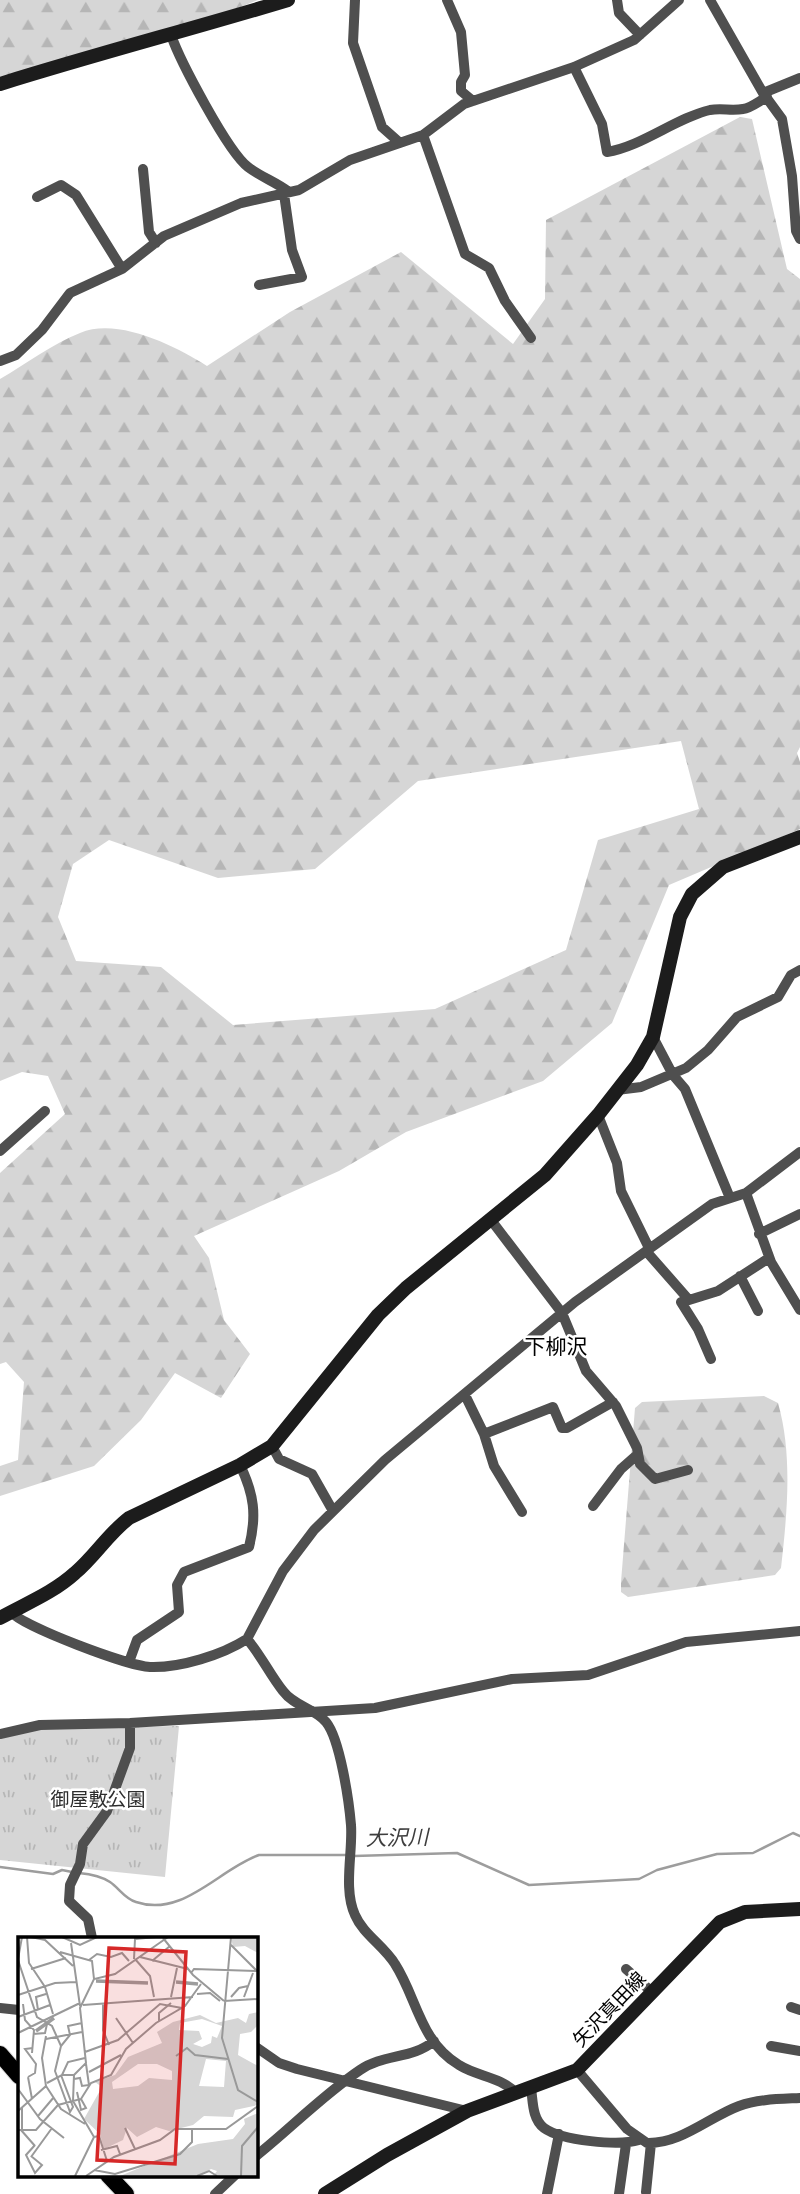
<svg xmlns="http://www.w3.org/2000/svg" width="800" height="2194" font-family="'Golos Text','Noto Sans JP',sans-serif">
	<style>
		.forest { fill: url(#forest-firs); fill-rule: evenodd }
		.park { fill: url(#park-tufts) }
		.lines { fill: none; stroke-linecap: round; stroke-linejoin: round }
		.stream { stroke: #9d9d9d; stroke-width: 2.5 }
		.primary-casing { stroke: #dbdbdb; stroke-width: 18 }
		.street { stroke: #4f4f4f; stroke-width: 10 }
		.secondary { stroke: #1c1c1c; stroke-width: 14 }
		.primary { stroke: #000; stroke-width: 16 }
		.labels { text-anchor: middle; stroke-width: 5; stroke-linejoin: round; paint-order: stroke }
		.park-label { font-size: 19px; fill: #2d2d2d; stroke: #fff }
		.street-label { font-size: 19px; fill: #000; stroke: #fff }
		.neighbourhood-label { font-size: 21px; fill: #000; stroke: #fff }
		.water-label { font-size: 21px; font-style: italic; fill: #3e3e3e; stroke: #fff }
		.inset-river { fill: none; stroke: #9d9d9d; stroke-width: 3.5 }
		.inset-road { fill: none; stroke: #999; stroke-width: 2 }
		.view { fill: #d62828; fill-opacity: 0.15; stroke: #d62828; stroke-width: 3.5 }
		.inset-edge { fill: none; stroke: #000; stroke-width: 3.5 }
	</style>
	<defs>
		<pattern id="forest-firs" width="22" height="20" patternUnits="userSpaceOnUse" patternTransform="scale(1.75)"><rect width="22" height="20" fill="#d6d6d6"/><path d="M5 1l3.5 6h-7zM16 11l3.5 6h-7z" fill="#b6b6b6"/></pattern>
		<pattern id="park-tufts" width="24" height="20" patternUnits="userSpaceOnUse" patternTransform="scale(1.75)"><rect width="24" height="20" fill="#d6d6d6"/><path d="M3 7l-1-3M5 7V3M7 7l1-3M15 17l-1-3M17 17v-4M19 17l1-3" fill="none" stroke="#b6b6b6"/></pattern>
	</defs>
	<rect width="100%" height="100%" fill="#fff"/>
	<path class="forest" d="M0,0H258L171,35L0,84Z
		M740,117L752,119L787,269L800,279V747L797,753L800,762V829L669,885L612,1023L543,1081L406,1132L339,1171L194,1236L209,1258L224,1320L250,1354L221,1398L175,1373L141,1420L94,1466L0,1496V1466L18,1460L24,1382L6,1362L0,1364V1173L65,1114L48,1076L22,1072L0,1081V379C26,364 52,344 80,333C118,317 175,346 207,366L290,312L401,252L513,344L545,299L546,220ZM681,741L699,809L598,840L566,950L435,1009L233,1025L161,967L76,961L58,917L73,864L109,840L218,878L315,869L418,781Z
		M764,1396L778,1403C793,1455 787,1515 781,1568L775,1575L628,1597L621,1592V1582L635,1408L642,1402Z"/>
	<path class="park" d="M179,1726L165,1877L0,1860V1738L41,1728Z"/>
	<g class="lines">
		<path class="stream" d="M354,1856L457,1853L529,1885L639,1879L657,1870L717,1854L753,1853L793,1833L800,1836
			M0,1867L53,1874L62,1870L72,1872
			M79,1873C89,1874 101,1876 110,1882C119,1888 125,1899 136,1902C183,1918 219,1869 259,1855H348"/>
		<g class="primary-casing">
			<path id="primary" d="M0,2054L19,2076
				M108,2175L126,2194"/>
		</g>
		<path class="street" d="M355,0L353,43L382,127L400,143
			M447,0L461,32L465,75L461,82V91L473,101
			M617,0L619,13L640,35
			M710,0L763,93L782,119L792,176L796,231L800,239
			M171,35C180,61 228,152 248,167C261,177 276,182 289,192
			M574,67L602,124L607,152C641,147 676,118 710,110C721,108 732,111 743,109C751,108 759,101 767,97
			M763,93L800,78
			M423,135L465,254L489,268L505,301L531,338
			M143,169L149,232L156,243
			M37,197L61,185L76,195L122,269
			M259,285L302,277L292,250L284,194
			M0,361L16,355L42,330L70,293L122,269L164,236L241,203L299,190L350,160L423,135L464,104L574,67L634,40L679,0
			M653,1037L673,1075L685,1089L730,1198
			M617,1090L641,1087L686,1068L708,1050L737,1017L778,997L791,975L800,970
			M598,1115L617,1163L621,1191L649,1248
			M0,1151L45,1111
			M746,1193L771,1262L800,1310
			M491,1220L562,1313L586,1371L616,1406L637,1448L640,1464L655,1479L688,1470
			M759,1234L800,1214
			M646,1251L689,1300L718,1291L769,1258
			M740,1276L758,1311
			M689,1300L681,1302L698,1329L711,1359
			M465,1395L484,1434L494,1466L522,1512
			M484,1434L553,1407L562,1428H567L613,1402
			M272,1446L279,1459L312,1474L333,1511
			M593,1506L621,1469L638,1454
			M11,1612C24,1627 128,1666 150,1667C180,1668 222,1655 247,1639L283,1571L314,1530L385,1460L575,1302L712,1204L746,1193L800,1152
			M247,1639C261,1655 270,1675 283,1691C294,1706 314,1708 326,1722C340,1739 349,1801 351,1825C353,1852 343,1889 355,1915C363,1934 384,1946 395,1964C417,1998 420,2042 459,2065C478,2077 500,2076 516,2093
			M129,1662L137,1640L179,1612L177,1585L184,1572L249,1547C257,1515 254,1494 240,1465
			M0,1734L40,1725L130,1723L375,1708L512,1679L588,1675L686,1642L800,1631
			M92,1938L88,1919L69,1901L70,1885L80,1864L83,1844L107,1811L130,1748V1723
			M626,1969L652,1992
			M791,2007L800,2010
			M0,2008L19,2010
			M771,2046L800,2051
			M256,2047L279,2063L297,2069L467,2111
			M577,2070L627,2129L647,2143C681,2144 709,2117 739,2106C758,2099 780,2099 800,2098
			M531,2088C533,2101 532,2119 544,2128C562,2141 619,2146 639,2140
			M256,2156C291,2128 323,2095 360,2070C383,2054 413,2059 434,2041
			M646,2192L651,2143
			M215,2194L235,2175
			M547,2194L559,2134
			M619,2194L626,2144"/>
		<path class="secondary" d="M0,84C96,54 192,29 288,0
			M0,1618C25,1604 53,1593 75,1573C95,1556 108,1534 129,1518L240,1465L272,1446L378,1315L406,1288L545,1175L598,1115L637,1065L653,1037L680,917L692,894L723,867L800,837
			M325,2194L387,2155L467,2111L577,2070L720,1922L745,1912L800,1909"/>
		<use href="#primary" class="primary"/>
	</g>
	<g class="labels">
		<g class="park-label">
			<text x="98" y="1806">御屋敷公園</text>
		</g>
		<g class="street-label">
			<text transform="translate(609 2009) rotate(-46)" y="7">矢沢真田線</text>
		</g>
		<g class="neighbourhood-label">
			<text x="556" y="1354">下柳沢</text>
		</g>
		<g class="water-label">
			<text transform="translate(397 1838) rotate(-1)" y="7">大沢川</text>
		</g>
	</g>
	<g transform="translate(18 1937)">
		<rect width="240" height="240" fill="#fff"/>
		<path d="M213,0H240V16L227,9L215,10ZM240,75V88L233,95L222,97L220,118L240,129V168L217,173L215,180L186,179L175,188L151,194L138,190L119,200L109,191L105,203L86,212L82,197L66,182L84,150L77,145L97,138L110,120L144,106L139,95L155,85L182,78L198,86L220,81L228,86L231,77ZM184,82L204,89L199,101L194,99L193,106L184,110L175,107L184,102L181,94L161,93L162,86ZM188,122L208,124L206,150L181,149ZM120,127H139L154,134V143L131,141L120,149L95,152L94,145ZM240,176V239H195L199,234L193,232L180,239H102L180,207L215,202L227,187L226,182Z" fill="#d6d6d6" fill-rule="evenodd"/>
		<path class="inset-river" d="M78,44L130,46M158,45L180,47M18,94L36,81"/>
		<path class="inset-road" d="M9,0L11,26L27,50L35,77M13,0L27,3L55,29M44,0L62,8L79,0M213,0L204,101L220,153L240,165M145,1L175,38L206,64M53,6L62,69M213,8L239,34M42,15L74,24L76,42M122,20L170,32M0,22L4,0M116,22L117,2L138,0M117,22L132,39L136,60M0,23L19,80L34,89L43,109M71,23L79,17L93,20L104,16L111,24M134,24L152,9M13,32L48,21M173,36L176,32L239,34M179,57L192,56L202,64M0,58L37,46L58,45M153,60L159,31M213,60L221,51L230,49M226,60L235,36M206,64L240,62M85,66V93L91,108M5,67L7,83L16,93L14,116M65,68L175,60M20,73L18,60L28,57M0,80L32,68M98,81L115,106M141,84V76L153,66M0,96L62,66M15,97L27,96L29,87M28,102L64,95M67,115L100,103L142,67L164,71M158,119L169,111L177,118L210,122M71,135L103,118M43,138L55,170L52,175L37,134L43,109L52,98L50,89L64,86M44,138L50,125L67,121M10,140L17,136L18,127L7,112L15,111M10,140L14,162M56,142L62,141L64,149L71,148L68,127M29,146L44,138H56M28,149L43,172L67,187M0,152L22,182L46,201M59,155L63,173L68,171L63,162M0,174L28,149L24,121L28,99M20,179L36,160M107,191L117,212M0,193H18L40,168L63,162L73,146L93,138L108,112L138,86L167,69L183,47M3,193L17,209M4,193V170M76,200L81,199L89,224M83,213L99,209L102,217M13,219L24,228L17,236L8,218L17,208M13,220L34,191M76,233L97,237L162,217L174,205V191M57,239L76,200L55,164L56,138L68,126L62,71L76,42L97,37L150,0M68,239L96,220L142,203L157,192H208L240,169M179,239L191,234L199,239M223,239L224,209L240,190"/>
		<path class="view" d="M91,11L168,15L157,227L79,223Z"/>
		<rect width="240" height="240" class="inset-edge"/>
	</g>
</svg>
